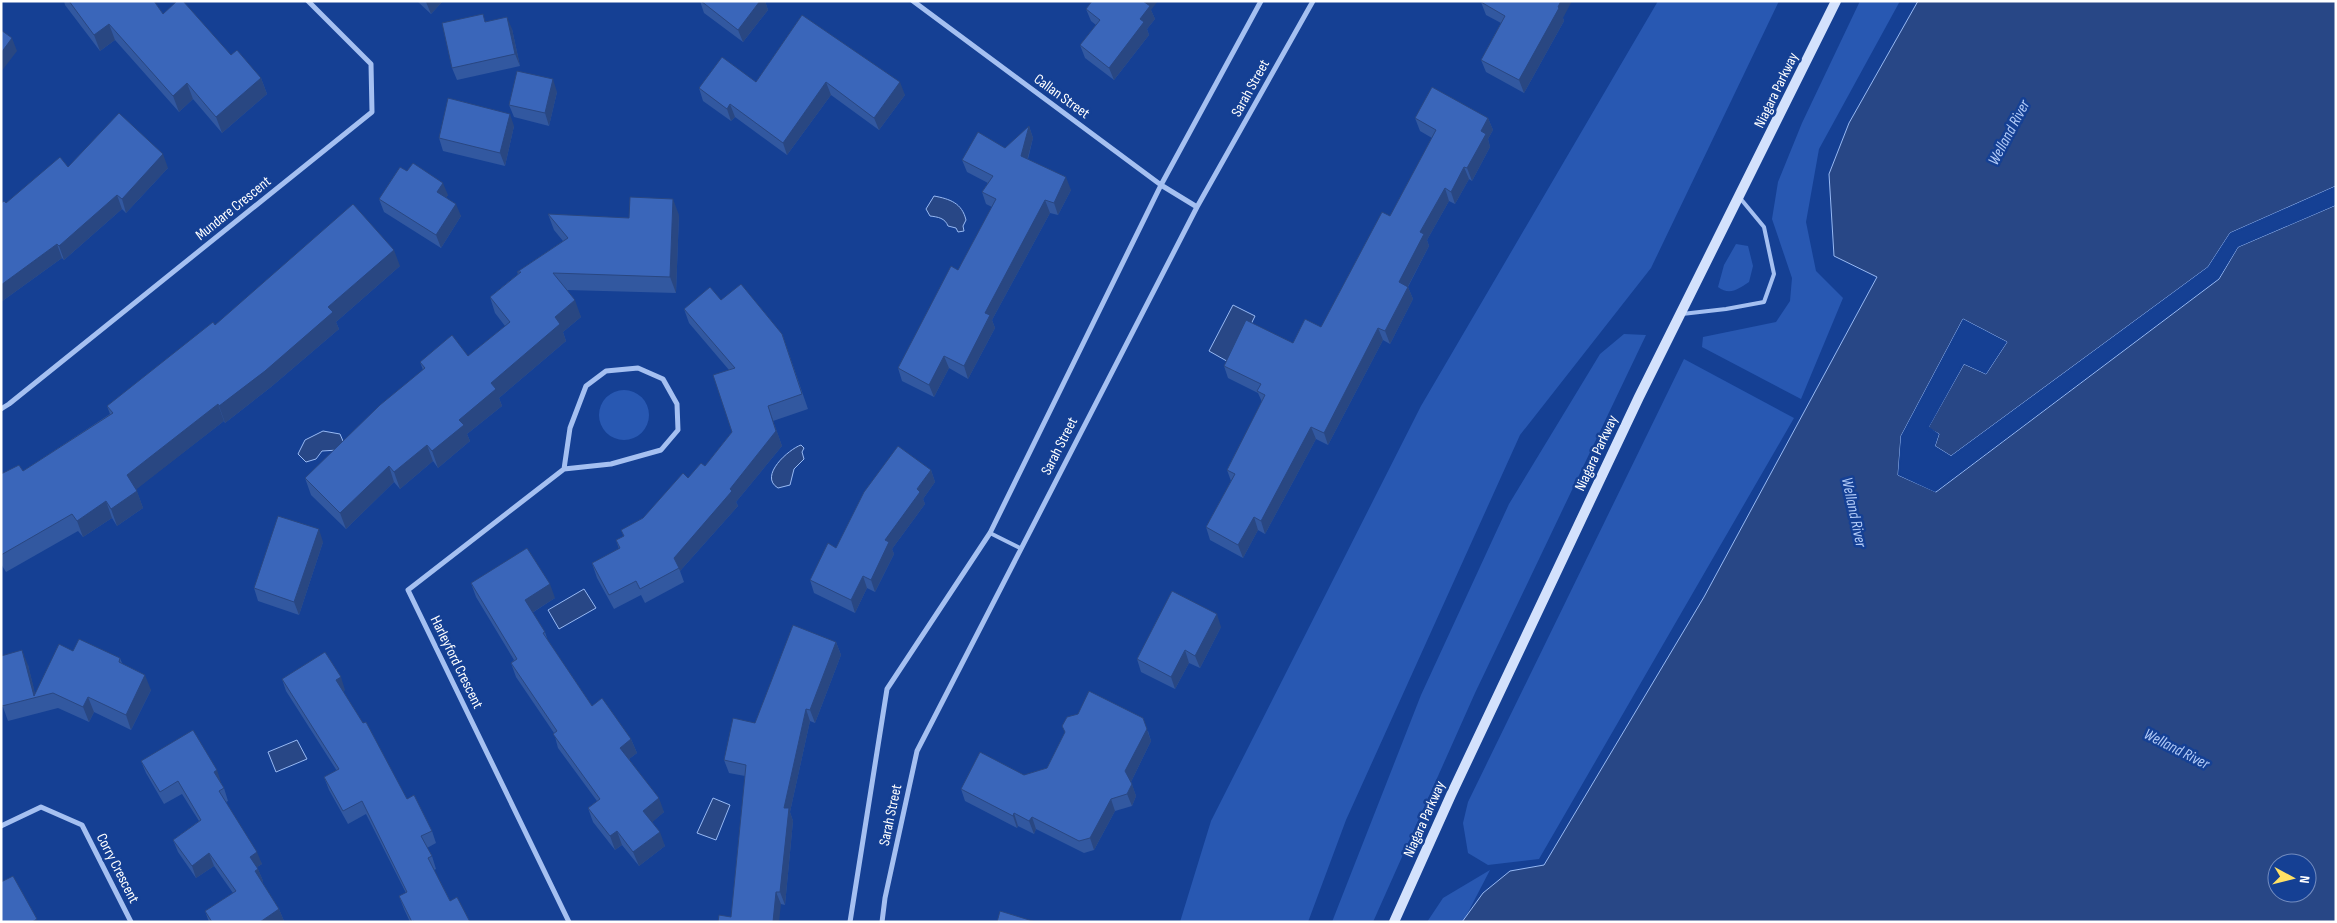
<svg xmlns="http://www.w3.org/2000/svg" width="2337" height="923" font-family="'Sofia Sans Condensed',sans-serif">
	<style>
		.green { fill: #2858b2 }
		.water { fill: #284786; stroke: #97b9f4; fill-rule: evenodd }
		.pier { fill: #154094 }
		.lines { fill: none; stroke-linecap: round; stroke-linejoin: round }
		.lane { stroke: #a5c0f1; stroke-width: 4 }
		.street { stroke: #a5c0f1; stroke-width: 5 }
		.secondary { stroke: #d3e1fc; stroke-width: 10 }
		.wall { fill: #3258a0 }
		.shaded-wall { fill: #294782 }
		.building { fill: #3a66ba; stroke: #294782 }
		.labels { text-anchor: middle; stroke-width: 5; stroke-linejoin: round; paint-order: stroke }
		.street-label { font-size: 15px; fill: #fff; stroke: #154094 }
		.water-label { font-size: 16px; font-style: italic; fill: #b1caf8; stroke: #154094 }
	</style>
	<rect width="100%" height="100%" fill="#154094"/>
	<path class="green" d="M1658,1H1779L1651,268L1520,435L1346,820L1308,922H1180L1211,821L1421,406Z
		M1860,1H1900L1819,149L1806,222L1816,271L1843,298L1801,399L1702,347L1703,337L1776,322L1790,301L1792,278L1772,219L1778,182L1802,123Z
		M1736,244L1748,246L1753,266L1749,282C1738,289 1730,296 1718,287L1724,265Z
		M1624,334L1646,335L1475,693L1373,922H1332L1421,695L1509,504L1600,354Z
		M1684,359L1794,418L1539,859L1488,865L1468,853L1463,823L1468,802Z
		M599 415a25 25 0 1 1 50 0a25 25 0 1 1-50 0Z
		M1490,870L1463,922H1427L1443,898Z"/>
	<path class="water" d="M1918,1H2336V186L2230,233L2208,267L1951,456L1935,446L1939,434L1928,428L1964,364L1986,374L2007,342L1963,319L1901,436L1898,475L1936,492L2219,279L2238,247L2336,205V922H1462L1483,893L1510,871L1544,865L1704,597L1877,277L1834,256L1829,174L1849,123ZM2277,863H2307V893H2277Z
		M934,196C950,199 962,203 966,220L963,226L964,231L958,232L956,228L948,226C945,218 938,217 930,216L926,209Z
		M1233,305L1255,316L1232,364L1209,351Z
		M323,431L340,434L343,441L338,450L322,451L316,459L306,462L298,454L305,440Z
		M801,445L804,448L802,452L804,459L794,469L790,485L778,488C758,476 789,449 801,445Z
		M584,589L596,608L559,629L548,610Z
		M297,740L307,759L276,772L268,752Z
		M713,798L730,805L716,840L697,833Z"/>
	<path class="pier" d="M2336,186V189L2231,235L2210,269L1951,459L1933,447L1936,435L1927,430L1926,427L1962,363L1965,362L1985,371L2004,342L1964,322L1903,437L1900,474L1935,489L2217,277L2237,245L2336,202V205L2238,247L2219,278L1935,492L1898,475L1901,436L1963,319L2007,342L1986,374L1964,364L1929,427L1939,434L1935,446L1951,456L2208,267L2230,233Z"/>
	<g class="lines">
		<path class="lane" d="M1682,314L1726,309L1764,302L1774,274L1764,227L1740,198
			M990,533L1020,548"/>
		<path class="street" d="M913,1L1161,185L1197,207
			M1,409L9,404L372,112L371,64L308,1
			M564,469L570,428L586,386L606,371L638,368L663,379L677,404L678,430L661,450L611,464L564,469L408,590L569,922
			M1,826L41,807L82,825L131,922
			M850,922L887,689L990,533L1161,185L1261,1
			M882,922L885,898L917,751L1197,207L1313,1"/>
		<path class="secondary" d="M1394,922L1451,795L1639,397L1836,1"/>
	</g>
	<path class="wall" d="M64,1H154L163,14L231,55L261,78L267,94L222,133L193,99L179,112L115,40L100,51L65,5Z
		M417,1H443L431,14Z
		M700,1H765L768,10L743,42L704,13Z
		M1481,2L1563,18L1564,21L1524,93L1486,72L1481,60L1501,23L1486,15Z
		M1086,9L1151,10L1155,19L1147,29L1149,35L1114,80L1085,58L1080,45L1096,25L1091,21Z
		M802,15L905,95L879,130L831,95L787,155L735,117L731,121L703,101L699,88L756,82Z
		M486,21L512,29L520,66L457,80L452,68Z
		M557,92L549,126L514,117L509,105Z
		M1415,118H1488L1493,130L1488,139L1490,147L1472,181L1469,179L1455,204L1449,201L1427,240L1429,246L1408,287L1413,299L1390,344L1383,340L1328,445L1316,439L1265,534L1258,530L1243,558L1210,540L1206,527L1231,481L1227,470L1262,402L1258,393L1228,378L1224,366L1293,343L1321,327L1390,216L1432,138L1420,131Z
		M514,126L505,166L443,151L439,138Z
		M1029,126L1033,138L1028,159L1071,190L1058,215L1050,213L992,320L995,328L968,379L949,368L934,397L902,381L898,368L958,270L992,207L986,204L982,192L988,183L967,172L962,160L1005,148Z
		M68,167L168,168L126,213L122,209L64,260L62,258L1,302V203H6Z
		M448,195L446,197L461,216L441,248L384,212L379,199Z
		M548,214L629,218L679,215L676,293L567,290L581,317L563,332L566,341L499,398L502,406L467,434L470,441L438,468L433,461L400,489L394,482L346,529L311,495L305,478L423,370L420,362L468,356L505,326L495,313L490,297L518,274L517,272L563,241L554,230Z
		M400,266L336,322L339,329L271,387L225,423L224,421L136,489L143,508L117,526L112,518L83,537L78,531L6,572L1,564V474L23,471L110,414L107,406L215,325Z
		M721,300L782,334L808,409L773,421L782,446L736,502L738,506L680,571L684,582L645,603L641,595L614,609L597,578L592,563L619,549L616,540L624,537L621,530L643,518L688,478L705,466L732,432L729,370L689,323L684,309Z
		M931,470L935,482L923,499L925,504L892,549L894,554L875,592L867,588L855,613L814,593L810,580L836,548Z
		M323,542L299,615L258,601L254,588Z
		M471,583L555,598L532,613L545,632L548,641L592,706L631,739L637,753L629,759L664,812L652,822L665,846L639,866L622,845L615,850L593,822L588,808L597,801L558,748L554,733L516,677L511,663L514,660L476,597Z
		M1221,627L1200,668L1189,663L1175,689L1141,672L1137,659Z
		M836,642L841,655L815,723L810,721L790,812L793,821L785,905L781,904L731,917L745,776L729,773L724,760Z
		M73,651L120,658L122,663L151,690L131,730L94,712L89,722L58,708L8,721L3,707H1V656L28,665L35,694Z
		M282,679L345,690L343,691L407,799L432,831L436,843L427,848L432,856L436,869L434,870L450,901L470,922H410L404,909L399,896L406,893L366,814L348,824L329,790L324,777L337,771L286,691Z
		M1148,731L1151,741L1131,782L1136,796L1132,806L1115,811L1094,850L1084,853L1036,829L1034,834L1018,826L1017,828L965,801L961,789L1024,775L1047,768Z
		M141,761L221,782V783L224,788L228,801L226,802L262,864L257,867L263,881L262,882L279,909L284,921L283,922H209L205,911L233,893L214,866L196,878L178,852L173,840L199,821L182,794L164,804L146,773Z"/>
	<path class="shaded-wall" d="M427,1H443L431,14L426,2Z
		M760,1H765L768,10L743,42L738,30Z
		M1143,1H1158L1151,10L1155,19L1147,29L1149,35L1114,80L1109,68L1140,19Z
		M1561,1H1572L1563,18L1564,21L1524,93L1519,80Z
		M507,17L512,29L520,66L515,54Z
		M109,24L115,40L100,51L94,35Z
		M12,38L17,51L1,72V53Z
		M261,78L267,94L222,133L216,117Z
		M553,79L557,92L549,126L545,113Z
		M826,82L831,95L787,155L783,143Z
		M900,82L905,95L879,130L874,118Z
		M187,83L193,99L179,112L173,96Z
		M730,104L735,117L731,121L727,109Z
		M510,114L514,126L505,166L500,153Z
		M1488,118L1493,130L1488,139L1490,147L1472,181L1467,168L1481,131Z
		M1029,126L1033,138L1025,168L1021,156Z
		M163,154L168,168L126,213L122,199Z
		M1464,167L1469,179L1455,204L1451,192Z
		M1066,177L1071,190L1058,215L1054,203Z
		M443,183L448,195L442,204L437,192Z
		M1445,188L1449,201L1427,240L1429,246L1404,294L1399,282L1420,232Z
		M117,195L122,209L64,260L59,246Z
		M673,199L679,215L676,293L670,277Z
		M1045,200L1050,213L992,320L995,328L968,379L964,366L985,313Z
		M456,204L461,216L441,248L436,235Z
		M57,244L62,258L1,302V285Z
		M394,250L400,266L336,322L339,329L271,387L225,423L219,406L328,307Z
		M1408,287L1413,299L1390,344L1385,331Z
		M575,300L581,317L563,332L566,341L499,398L502,406L467,434L470,441L438,468L432,451L491,383L555,317Z
		M1378,328L1383,340L1328,445L1324,433Z
		M944,356L949,368L934,397L929,385Z
		M218,404L224,421L133,492L127,475Z
		M768,406L782,446L736,502L738,506L680,571L674,558L730,489Z
		M1311,427L1316,439L1265,534L1261,521Z
		M427,445L433,461L400,489L394,472Z
		M389,466L394,482L346,529L340,513Z
		M931,470L935,482L923,499L925,504L892,549L894,554L875,592L871,580L885,540L917,489Z
		M137,491L143,508L117,526L111,509Z
		M106,501L112,518L83,537L77,521Z
		M1254,517L1258,530L1243,558L1238,545Z
		M319,529L323,542L299,615L294,602Z
		M863,576L867,588L855,613L851,600Z
		M550,584L555,598L530,614L525,600Z
		M1217,614L1221,627L1200,668L1195,656Z
		M836,642L841,655L815,723L810,710Z
		M22,650L28,665L36,697L34,698Z
		M1185,650L1189,663L1175,689L1171,677Z
		M145,675L151,690L131,730L126,715Z
		M341,677L345,690L340,693L336,680Z
		M88,697L94,712L89,722L83,707Z
		M806,709L810,721L790,812L793,821L785,905L780,892L784,808Z
		M1143,718L1151,741L1130,784L1125,771Z
		M631,739L637,753L625,762L620,748Z
		M217,770L221,782L219,784L214,772Z
		M1132,784L1136,796L1132,806L1127,794Z
		M659,798L664,812L649,825L643,811Z
		M1111,799L1115,811L1094,850L1090,838Z
		M1014,813L1018,826L1017,828L1013,816Z
		M1032,817L1036,829L1034,834L1029,821Z
		M617,831L622,845L615,850L610,836Z
		M660,832L665,846L639,866L633,852Z
		M257,852L262,864L254,869L250,857Z
		M209,853L214,866L196,878L192,866Z
		M258,869L263,881L259,884L255,871Z
		M776,892L781,904L779,922H773Z
		M279,909L284,921L260,922Z"/>
	<path class="building" d="M69,1H154L163,14L177,1H183L231,55L237,50L261,78L216,117L187,83L173,96L109,24L94,35Z
		M701,1H760L738,30Z
		M1092,1H1143L1150,6L1140,19L1144,22L1109,68L1080,45L1100,20L1086,9Z
		M1482,1H1561L1558,7L1559,8L1519,80L1481,60L1505,16L1481,2Z
		M483,14L485,22L507,17L515,54L452,68L442,23Z
		M802,15L900,82L874,118L826,82L783,143L730,104L727,109L699,88L722,57L756,82Z
		M1,30L12,38L1,53Z
		M517,71L553,79L545,113L509,105Z
		M1432,87L1488,118L1481,131L1486,134L1467,168L1464,167L1451,192L1445,188L1420,232L1424,234L1399,282L1408,287L1385,331L1378,328L1324,433L1311,427L1261,521L1254,517L1238,545L1206,527L1235,474L1227,470L1265,395L1257,391L1261,384L1224,366L1246,320L1293,343L1305,319L1321,327L1382,212L1390,216L1436,130L1415,118Z
		M448,98L510,114L500,153L439,138Z
		M119,113L163,154L122,199L117,195L59,246L57,244L1,285V203L4,201L6,203L60,157L68,167Z
		M1029,126L1021,156L1066,177L1054,203L1045,200L985,313L990,315L964,366L944,356L929,385L898,368L951,266L958,270L996,199L982,192L993,176L962,160L978,132L1005,148Z
		M413,163L443,183L437,192L456,204L436,235L379,199L400,167L407,171Z
		M630,197L673,199L670,277L553,273L575,300L555,317L560,324L491,383L496,389L459,420L464,425L432,451L427,445L394,472L389,466L340,513L305,478L380,405L425,368L420,362L452,335L468,356L510,322L490,297L521,272H517L568,238L548,214L629,218Z
		M353,204L394,250L328,307L333,312L265,371L219,406L218,404L127,475L137,491L111,509L106,501L77,521L72,514L1,555V474L19,465L23,471L113,413L107,406L213,322L215,325Z
		M741,284L782,334L802,394L768,406L776,431L730,489L732,491L674,558L679,568L640,589L636,581L609,595L592,563L620,548L616,540L624,536L621,530L643,518L683,473L688,478L701,463L705,466L732,432L713,375L735,368L684,309L710,287L721,300Z
		M898,446L931,470L917,489L920,492L885,540L889,542L871,580L863,576L851,600L810,580L828,543L836,548L864,492Z
		M278,516L319,529L294,602L254,588Z
		M527,548L550,584L525,600L545,632L543,633L592,706L602,698L631,739L620,748L659,798L643,811L660,832L633,852L617,831L610,836L588,808L600,799L553,734L557,731L511,663L517,659L471,583Z
		M1172,591L1217,614L1195,656L1185,650L1171,677L1137,659Z
		M793,625L836,642L810,710L806,709L784,808H789L780,892H776L773,922H718L719,915L731,917L746,765L724,760L733,718L755,723Z
		M79,639L120,658L119,662L145,675L126,715L88,697L83,707L53,693L2,706L1,702V656L22,650L34,696L59,644L73,651Z
		M325,652L341,677L336,680L363,723L366,722L407,799L414,795L432,831L421,836L432,856L428,858L450,901L457,897L470,922H415L414,921L412,922L399,896L407,892L362,801L343,811L324,777L339,769L282,679Z
		M1089,691L1143,718L1147,729L1125,771L1132,784L1127,794L1111,799L1090,838L1079,841L1032,817L1029,821L1014,813L1013,816L961,789L980,752L1024,775L1047,768L1065,732L1062,726L1067,717L1078,714Z
		M193,730L217,770L214,772L224,788L219,791L257,852L250,857L258,869L255,871L279,909L260,922H212L205,911L236,891L209,853L192,866L173,840L201,820L178,781L160,792L141,761Z
		M13,876L37,919L32,922H1V882Z
		M1000,911L1036,922H997Z"/>
	<g class="labels">
		<g class="street-label">
			<text transform="translate(1250 88) rotate(-61)" y="5">Sarah Street</text>
			<text transform="translate(1776 90) rotate(-64)" y="5">Niagara Parkway</text>
			<text transform="translate(1062 96) rotate(36)" y="5">Callan Street</text>
			<text transform="translate(233 208) rotate(-39)" y="5">Mundare Crescent</text>
			<text transform="translate(1059 446) rotate(-63)" y="5">Sarah Street</text>
			<text transform="translate(1596 453) rotate(-65)" y="5">Niagara Parkway</text>
			<text transform="translate(457 662) rotate(64)" y="5">Harleyford Crescent</text>
			<text transform="translate(890 815) rotate(-78)" y="5">Sarah Street</text>
			<text transform="translate(1424 819) rotate(-66)" y="5">Niagara Parkway</text>
			<text transform="translate(118 868) rotate(63)" y="5">Corry Crescent</text>
		</g>
		<g class="water-label">
			<text transform="translate(2008 132) rotate(-62)" y="6">Welland River</text>
			<text transform="translate(1855 512) rotate(78)" y="6">Welland River</text>
			<text transform="translate(2177 748) rotate(27)" y="6">Welland River</text>
		</g>
	</g>
	<rect width="2337" height="923" fill="none" stroke="#ffffff" stroke-width="5"/>
	<g transform="translate(2292 878) rotate(97)"><circle r="24" fill="#154094" stroke="#738cbf"/>
	<path d="M0-4L9 19L0 12L-9 19Z" fill="#ffe165"/>
	<text y="-8" font-size="14" font-weight="bold" text-anchor="middle" fill="#ffffff">N</text>
	</g>
</svg>
